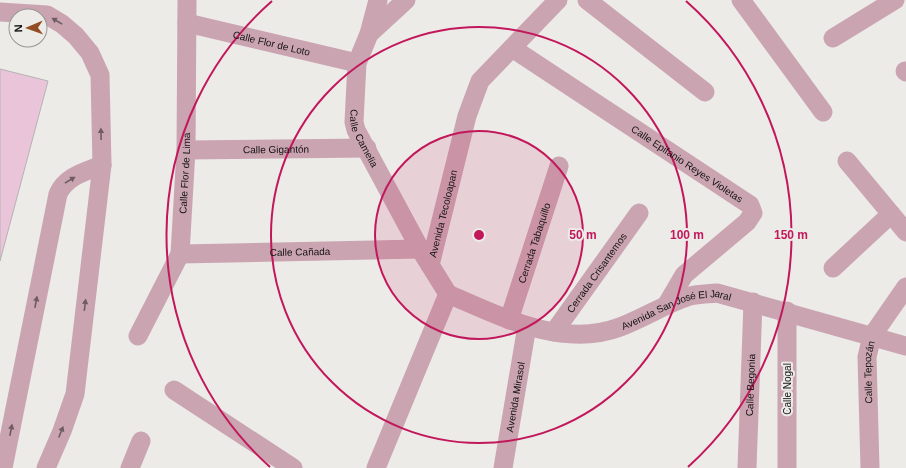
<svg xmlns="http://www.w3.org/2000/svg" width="906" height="468" font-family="Arial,sans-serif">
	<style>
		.building { fill: #eac5da; stroke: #b5b1b3 }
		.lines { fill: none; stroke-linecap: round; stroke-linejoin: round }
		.minor { stroke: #cba4b1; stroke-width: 19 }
		.oneway { fill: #6f5c62 }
		.ring { fill: none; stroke: #c2185b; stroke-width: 2 }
		.labels { text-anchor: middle; stroke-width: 4; stroke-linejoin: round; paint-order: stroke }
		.street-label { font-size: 10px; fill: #131312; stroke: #ecebe8 }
		.centre { fill: #c2185b; stroke: #ecebe8; stroke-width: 2 }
		.ring-label { font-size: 12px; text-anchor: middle; font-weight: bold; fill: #c2185b; stroke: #ecebe8; stroke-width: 4; stroke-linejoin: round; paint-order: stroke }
	</style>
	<rect width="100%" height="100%" fill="#ecebe8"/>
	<path class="building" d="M0,69L48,81L0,261Z"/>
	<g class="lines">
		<g class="minor">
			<path id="s1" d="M378,0L369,34L357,63L354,122L356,130L420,249L448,294"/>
			<path d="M587,0L705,92"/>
			<path d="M741,0L823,112"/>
			<path d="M0,12L47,15L62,24L76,36L90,53L100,75L102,165L75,394L62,431L46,468"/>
			<path id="s2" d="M187,23L357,63"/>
			<path d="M369,34L406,0"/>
			<path d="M833,38L895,0"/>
			<path id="s3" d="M512,48L750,205L753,213L747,222L684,275L667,304"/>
			<path d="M905,71L906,72"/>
			<path id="s4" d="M186,150L367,148"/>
			<path d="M847,161L906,232"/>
			<path id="s5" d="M180,254L420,249"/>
			<path id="s6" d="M430,265L467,116L480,81L558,0"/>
			<path d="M833,268L891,214"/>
			<path id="s7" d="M448,294C500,316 562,349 620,327C644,318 665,304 690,296C698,294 708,294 717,293L906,346"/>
			<path id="s8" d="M509,320L559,166"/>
			<path id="s9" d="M554,332L639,213"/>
			<path id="s10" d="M138,336L180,254L186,150L187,0"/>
			<path d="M174,390L293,468"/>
			<path d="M3,468L58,194C66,176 85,172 102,165"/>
			<path d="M130,468L141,441"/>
			<path d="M376,468L448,294"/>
			<path id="s11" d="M503,468L527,326"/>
			<path id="s12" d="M747,468L753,302"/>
			<path d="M787,468V311"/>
			<path id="s13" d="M870,468L867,357L872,336L906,287"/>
		</g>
	</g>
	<defs><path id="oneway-solid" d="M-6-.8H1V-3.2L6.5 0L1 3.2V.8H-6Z"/></defs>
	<g class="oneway">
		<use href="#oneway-solid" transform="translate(57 21) rotate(-149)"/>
		<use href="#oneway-solid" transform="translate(101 134) rotate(-91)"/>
		<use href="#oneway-solid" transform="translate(70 180) rotate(-31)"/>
		<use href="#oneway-solid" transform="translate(36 302) rotate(-79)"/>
		<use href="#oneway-solid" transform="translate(85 305) rotate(-83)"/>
		<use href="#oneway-solid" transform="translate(11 430) rotate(-79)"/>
		<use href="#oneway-solid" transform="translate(61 432) rotate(-68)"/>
	</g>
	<circle cx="479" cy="235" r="104" fill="#c2185b" fill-opacity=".12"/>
	<g class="ring">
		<circle cx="479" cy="235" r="104"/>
		<circle cx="479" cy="235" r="208"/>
		<path d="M270 467A312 312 0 0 1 272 1M686 1A312 312 0 0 1 688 467"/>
	</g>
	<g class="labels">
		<g class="street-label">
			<text dy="4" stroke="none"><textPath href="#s2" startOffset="87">Calle Flor de Loto</textPath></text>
			<text dy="4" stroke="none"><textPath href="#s1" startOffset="144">Calle Camelia</textPath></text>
			<text dy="4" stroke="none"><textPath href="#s4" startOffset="90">Calle Gigantón</textPath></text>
			<text dy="4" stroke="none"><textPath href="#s3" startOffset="210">Calle Epifanio Reyes Violetas</textPath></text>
			<text dy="4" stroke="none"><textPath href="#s10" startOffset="173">Calle Flor de Lima</textPath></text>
			<text dy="4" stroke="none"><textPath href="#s6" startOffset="53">Avenida Tecoloapan</textPath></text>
			<text dy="4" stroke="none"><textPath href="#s8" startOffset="81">Cerrada Tabaquillo</textPath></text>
			<text dy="4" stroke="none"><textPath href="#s5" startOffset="120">Calle Cañada</textPath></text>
			<text dy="4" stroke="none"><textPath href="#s9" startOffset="73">Cerrada Crisantemos</textPath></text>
			<text dy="4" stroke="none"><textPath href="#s7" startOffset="240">Avenida San José El Jaral</textPath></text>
			<text dy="4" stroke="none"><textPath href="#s13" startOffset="96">Calle Tepozán</textPath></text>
			<text dy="4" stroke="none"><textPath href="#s12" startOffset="83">Calle Begonia</textPath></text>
			<text transform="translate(787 389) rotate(-90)" y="4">Calle Nogal</text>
			<text dy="4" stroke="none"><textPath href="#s11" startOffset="72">Avenida Mirasol</textPath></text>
		</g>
	</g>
	<circle cx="479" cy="235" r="6" class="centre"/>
	<g class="ring-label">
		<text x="583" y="239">50 m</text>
		<text x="687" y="239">100 m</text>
		<text x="791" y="239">150 m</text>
	</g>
	<g transform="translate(28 28) rotate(268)"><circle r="19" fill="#ecebe8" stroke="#959592"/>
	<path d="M0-3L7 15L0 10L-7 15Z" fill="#924e22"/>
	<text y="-6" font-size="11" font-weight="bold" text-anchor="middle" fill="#131312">N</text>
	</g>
</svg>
